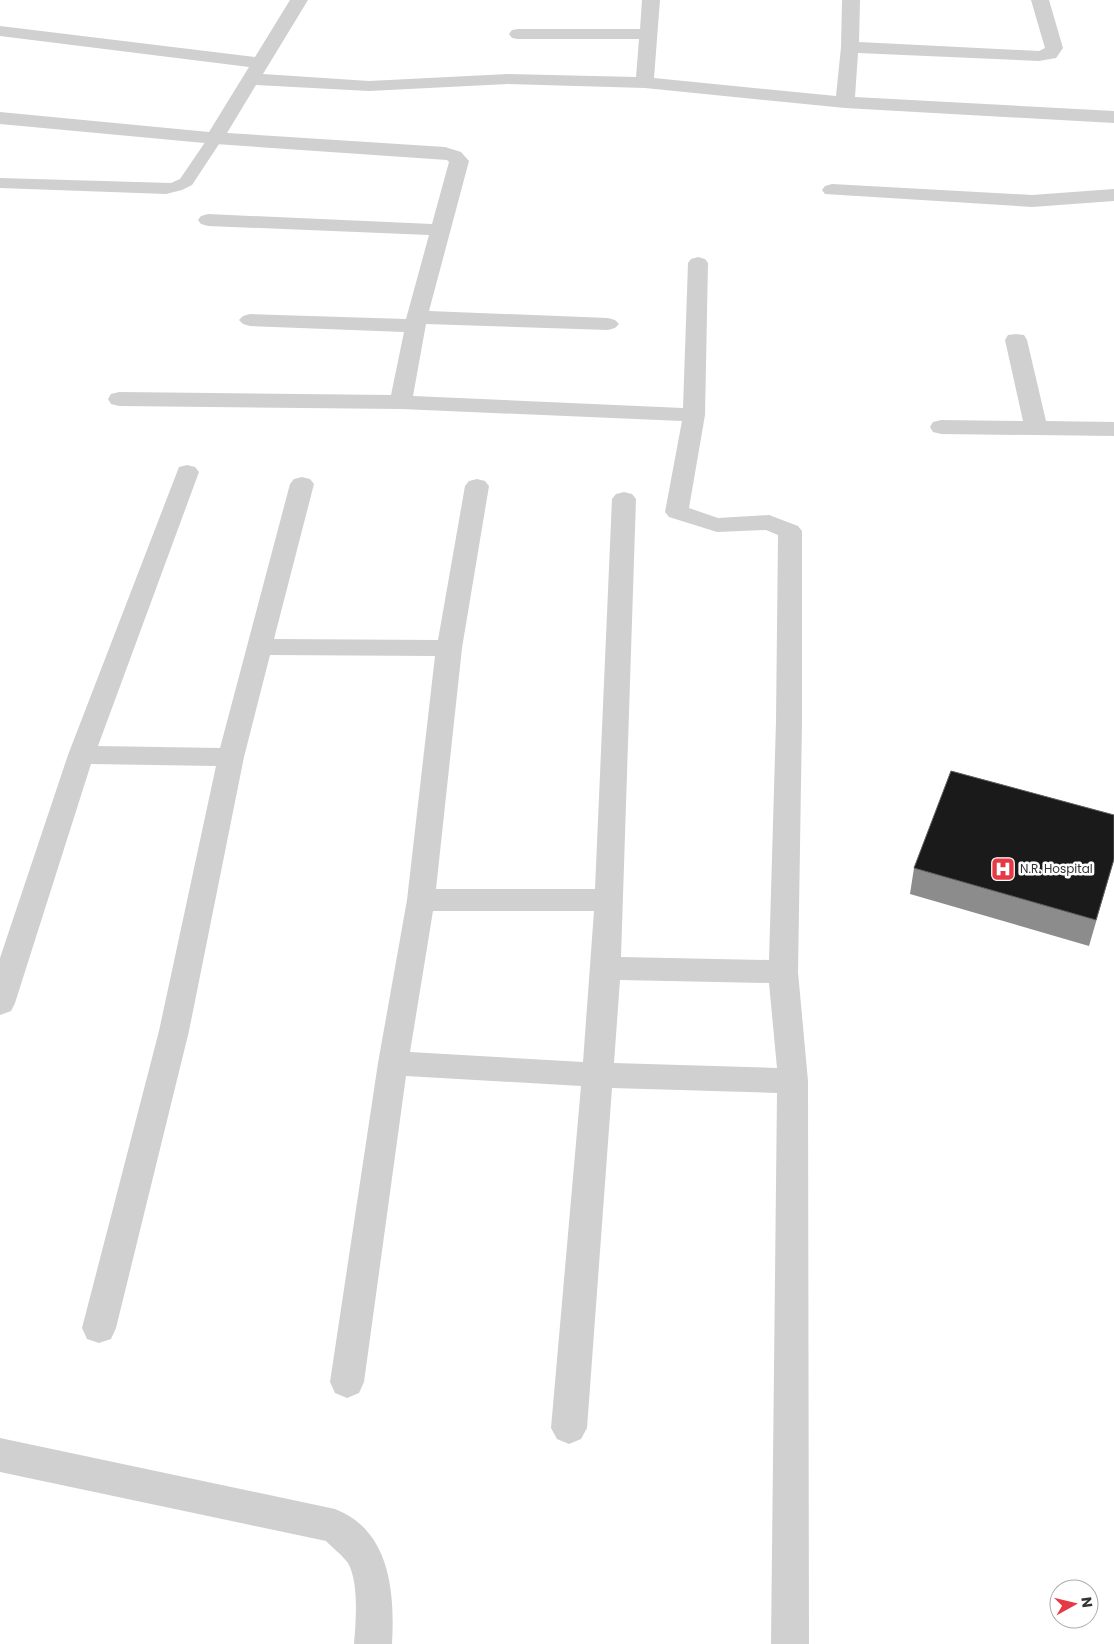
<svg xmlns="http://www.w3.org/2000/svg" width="1114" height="1644" font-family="Poppins,sans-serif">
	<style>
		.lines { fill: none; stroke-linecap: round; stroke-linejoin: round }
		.lane { fill: #d0d0d0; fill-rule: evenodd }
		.street { fill: #d0d0d0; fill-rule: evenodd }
		.wall { fill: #8c8c8c }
		.building { fill: #1a1a1a; stroke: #5f5f5f }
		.labels { text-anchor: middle; stroke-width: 5; stroke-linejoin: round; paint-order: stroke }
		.poi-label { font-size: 12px; fill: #333; stroke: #fff; text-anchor: start }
	</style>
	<rect width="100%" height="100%" fill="#fff"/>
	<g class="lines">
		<path class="lane" d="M215,133L220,135L223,138L192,185L182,190L166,194L0,188V178L171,183L180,179L210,135Z"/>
		<path class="street" d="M290,0H308L263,74L369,81L508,74L636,77L639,39H518L512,38L509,34L512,30L518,29H640L642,0H660L654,78L836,96L841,47L842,0H860L859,42L1039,51L1045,48L1031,0H1049L1063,48L1056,58L1039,61L858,53L855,97L1114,111V123L845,108L645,88L508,84L369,91L256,85L227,133L445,147L461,152L469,161L429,311L608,318L615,320L619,324L615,328L608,330L426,324L413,396L683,408L688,263L691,259L698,257L705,259L708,263L705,415L689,508L718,518L769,515L798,526L802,531V721L798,972L808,1081L809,1644H771L777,1093L612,1088L587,1428L581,1439L569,1444L557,1439L551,1428L581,1086L406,1076L364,1382L359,1393L347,1398L335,1393L330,1382L378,1063L407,900L435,656L270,655L244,757L189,1031L116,1328L111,1339L99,1343L87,1339L82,1328L159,1031L216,766L91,764L15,1003L11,1011L0,1015V958L68,755L179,467L187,465L195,467L199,472L98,746L220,748L290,484L294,479L302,477L310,479L314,484L274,639L438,640L465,486L469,481L477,479L485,481L489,486L462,648L436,889H595L612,499L616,494L624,492L632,494L636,499L621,957L769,960L776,721L778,535L766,530L717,532L669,517L665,512L682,421L401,409L119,406L111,404L108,399L111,394L119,392L391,395L404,332L250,326L243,324L239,320L243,316L250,314L406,319L429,235L208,226L201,224L198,220L201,216L208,214L432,224L449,162L447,160L215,144L0,124V112L209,132L249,67L0,36V26L255,57ZM433,911H594L583,1062L410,1052ZM620,980L769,983L777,1068L614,1063Z
			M832,184L1032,195L1114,189V201L1032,207L825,194L822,190L825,186Z
			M1016,334L1024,335L1027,340L1046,421L1114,422V436L941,434L933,432L930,427L933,422L941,420L1023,421L1005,340L1008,335Z
			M0,1438L335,1509C390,1530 395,1592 392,1644H354C356,1622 359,1582 348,1563C342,1555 333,1548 326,1541L0,1472Z"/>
	</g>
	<path class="wall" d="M1114,860L1089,946L910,894L914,868Z"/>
	<path class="building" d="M951,771L1114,815V859L1096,920L914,868Z"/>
	<defs>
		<g id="hospital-square" transform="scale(1.25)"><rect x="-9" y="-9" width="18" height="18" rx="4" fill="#e63946" stroke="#fff"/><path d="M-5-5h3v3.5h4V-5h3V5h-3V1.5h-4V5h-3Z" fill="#fff"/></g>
	</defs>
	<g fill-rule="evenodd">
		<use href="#hospital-square" x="1003" y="869"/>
	</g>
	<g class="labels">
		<g class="poi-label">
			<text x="1020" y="873">N.R. Hospital</text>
		</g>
	</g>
	<g transform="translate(1074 1604) rotate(82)"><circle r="24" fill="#ffffff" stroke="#adadad"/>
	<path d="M0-4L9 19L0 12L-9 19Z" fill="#e63946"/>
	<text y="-8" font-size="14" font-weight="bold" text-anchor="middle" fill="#333333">N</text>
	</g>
</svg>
